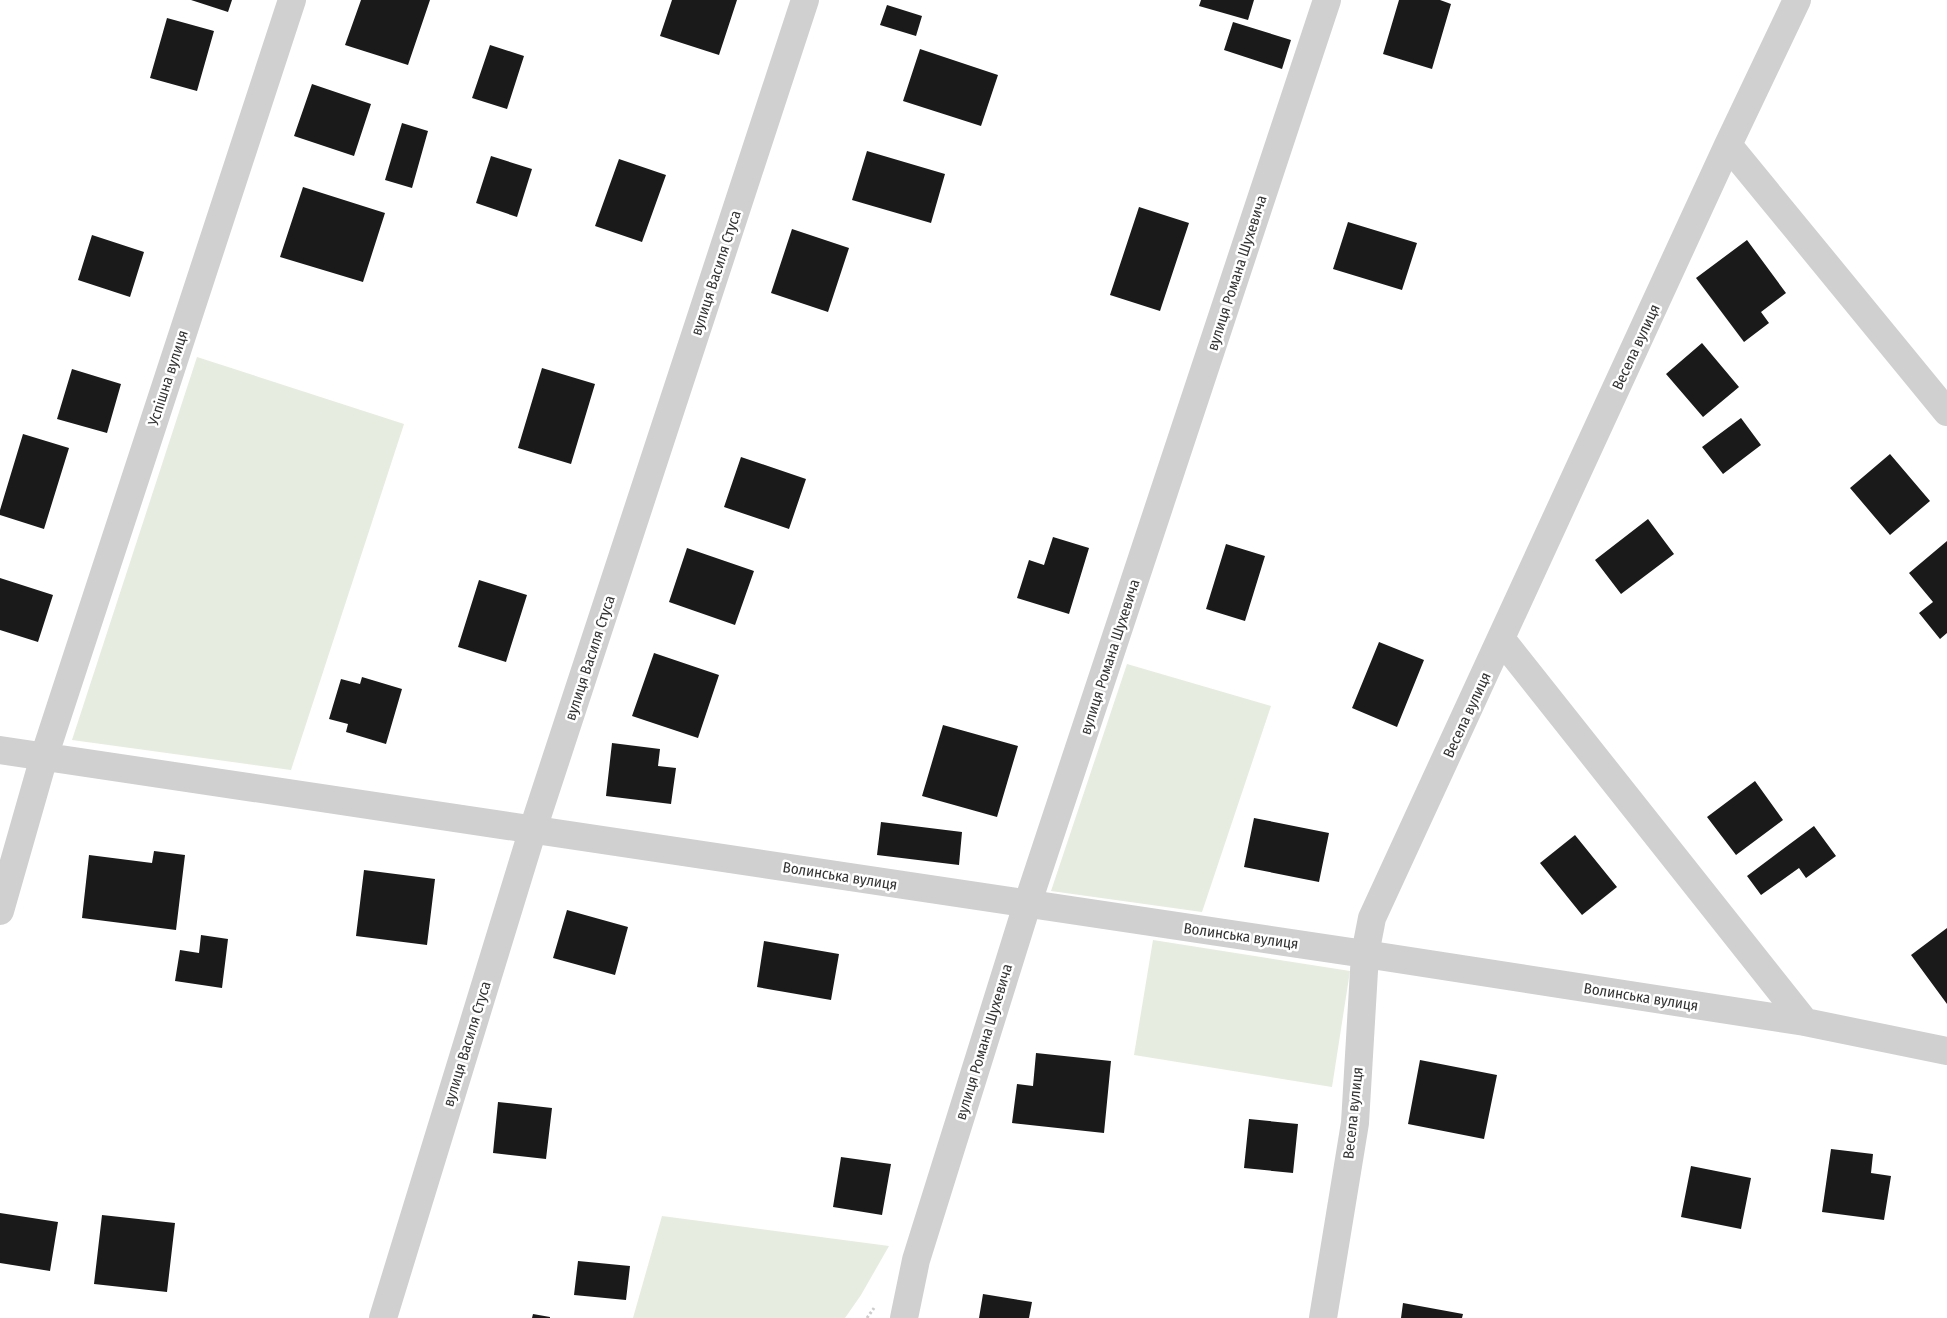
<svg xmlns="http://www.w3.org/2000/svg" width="1947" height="1318" font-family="'Fira Sans Condensed',sans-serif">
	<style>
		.green { fill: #e6ecdf }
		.building { fill: #1a1a1a }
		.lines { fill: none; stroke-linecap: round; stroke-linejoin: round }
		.path { stroke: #cdcdcd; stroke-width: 3; stroke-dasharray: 2.5 2.5; stroke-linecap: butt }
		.minor { stroke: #d0d0d0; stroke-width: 28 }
		.labels { text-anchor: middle; stroke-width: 5; stroke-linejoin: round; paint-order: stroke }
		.street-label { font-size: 15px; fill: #333; stroke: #fff }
	</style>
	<rect width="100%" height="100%" fill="#fff"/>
	<path class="green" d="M197,357L404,424L291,770L72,740Z
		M1127,664L1271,706L1202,912L1051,891Z
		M1153,940L1350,971L1332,1087L1134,1055Z
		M662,1216L889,1246L861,1295L845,1318H633Z"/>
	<path class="building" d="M191,0H232L228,12Z
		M361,0H430L408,65L345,45Z
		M672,0H737L719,55L660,36Z
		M1201,0H1254L1248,20L1199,6Z
		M1399,0H1440L1451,4L1432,69L1383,54Z
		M887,5L922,16L916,36L880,25Z
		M167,18L214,31L197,91L150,78Z
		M1233,22L1291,40L1282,69L1224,50Z
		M490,45L524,56L507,109L472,98Z
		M920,49L998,75L981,126L903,101Z
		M312,84L371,104L354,156L294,136Z
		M402,123L428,131L412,188L385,180Z
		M867,151L945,174L931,223L852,200Z
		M491,156L532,169L517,217L476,203Z
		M619,159L666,175L642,242L595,226Z
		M303,187L385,213L363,282L280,257Z
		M1139,207L1189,223L1160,311L1110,295Z
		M1348,222L1417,243L1402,290L1333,269Z
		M792,229L849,248L828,312L771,293Z
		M92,235L144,252L130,297L78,280Z
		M1747,240L1786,293L1761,312L1769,323L1744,342L1696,278Z
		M1702,343L1739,387L1703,417L1666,374Z
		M542,368L595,384L571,464L518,448Z
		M72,369L121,384L107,433L57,419Z
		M1741,418L1761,445L1723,474L1702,447Z
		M23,434L69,448L44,529L0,515V510Z
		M1890,454L1930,501L1890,535L1850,488Z
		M741,457L806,479L789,529L724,507Z
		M1648,519L1674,554L1621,594L1595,560Z
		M1053,537L1089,548L1069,614L1017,598L1029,560L1044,565Z
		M1947,541V633L1940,639L1919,613L1933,602L1909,573Z
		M1226,544L1265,556L1245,621L1206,609Z
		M687,548L754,571L735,625L669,602Z
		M0,578L53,595L38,642L0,630Z
		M479,580L527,595L506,662L458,647Z
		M1379,642L1424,660L1397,727L1352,708Z
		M654,653L719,675L698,738L632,716Z
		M362,677L402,689L386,744L346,732L348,724L329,719L341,679L360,684Z
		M943,725L1018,746L997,817L922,796Z
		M612,743L660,749L658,766L676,768L671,804L606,796Z
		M1755,781L1783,820L1736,855L1707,817Z
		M1254,818L1329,833L1319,882L1244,867Z
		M881,822L962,832L959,865L877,855Z
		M1814,826L1836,856L1806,878L1799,868L1761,895L1747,876Z
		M1575,835L1617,887L1582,915L1540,863Z
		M154,851L185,855L176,930L82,918L89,855L152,863Z
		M364,870L435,879L427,945L356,936Z
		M567,910L628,927L615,975L553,958Z
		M1947,928V1004L1911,955Z
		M201,935L228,939L222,988L175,981L180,950L199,953Z
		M764,941L839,954L831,1000L757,987Z
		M1036,1053L1111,1061L1104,1133L1012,1123L1017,1084L1033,1086Z
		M1420,1060L1497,1075L1484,1139L1408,1124Z
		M498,1102L552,1108L546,1159L493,1153Z
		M1249,1119L1298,1124L1293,1173L1244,1168Z
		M1831,1149L1873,1154L1871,1173L1891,1176L1884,1220L1822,1212Z
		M841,1157L891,1164L882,1215L833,1207Z
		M1691,1166L1751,1178L1741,1229L1681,1217Z
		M0,1213L58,1222L50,1271L0,1263Z
		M102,1215L175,1223L167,1292L94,1284Z
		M578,1261L630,1266L626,1300L574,1295Z
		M983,1294L1032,1302L1029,1318H979Z
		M1403,1303L1463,1314L1462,1318H1401Z
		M533,1314L550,1317V1318H532Z"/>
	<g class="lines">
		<path class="path" d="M867,1318L874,1308"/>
		<path class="minor" d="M1728,145L1947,412
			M1502,640L1805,1022
			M0,750L1365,954L1805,1022L1947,1051
			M0,911L44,757L292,0
			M383,1318L533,829L805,0
			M904,1318L916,1260L1027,905L1327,0
			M1323,1318L1355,1123L1365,954L1372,918L1728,145L1797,0"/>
	</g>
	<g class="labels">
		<g class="street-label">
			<text transform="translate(716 273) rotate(-72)" y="5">вулиця Василя Стуса</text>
			<text transform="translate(1237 273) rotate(-72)" y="5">вулиця Романа Шухевича</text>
			<text transform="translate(1636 347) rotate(-65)" y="5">Весела вулиця</text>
			<text transform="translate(168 378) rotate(-72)" y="5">Успішна вулиця</text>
			<text transform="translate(1110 657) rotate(-72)" y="5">вулиця Романа Шухевича</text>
			<text transform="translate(590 658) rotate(-72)" y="5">вулиця Василя Стуса</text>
			<text transform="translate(1467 715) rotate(-65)" y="5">Весела вулиця</text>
			<text transform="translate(840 876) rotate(9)" y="5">Волинська вулиця</text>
			<text transform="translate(1241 936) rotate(8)" y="5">Волинська вулиця</text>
			<text transform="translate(1641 997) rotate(9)" y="5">Волинська вулиця</text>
			<text transform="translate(984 1042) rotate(-73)" y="5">вулиця Романа Шухевича</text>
			<text transform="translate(467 1044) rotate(-73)" y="5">вулиця Василя Стуса</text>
			<text transform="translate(1353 1113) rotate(-84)" y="5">Весела вулиця</text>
		</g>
	</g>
</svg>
